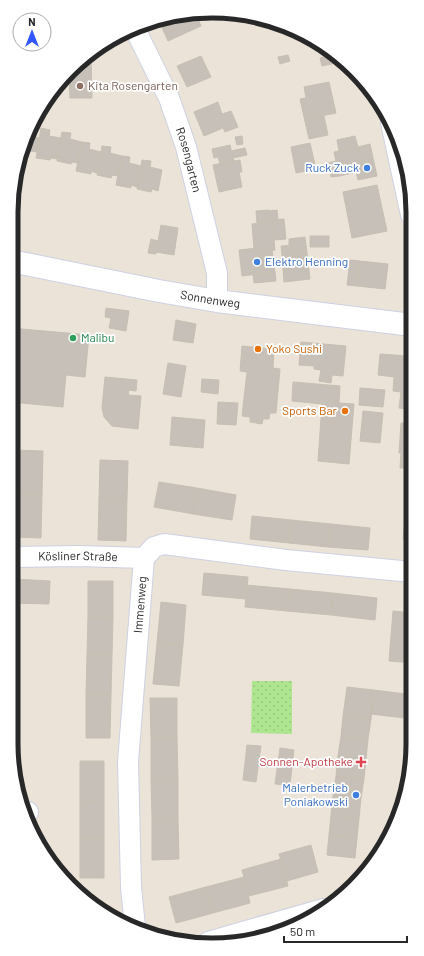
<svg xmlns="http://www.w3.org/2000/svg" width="424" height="956" font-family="Barlow,sans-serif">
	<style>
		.park { fill: url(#park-dots) }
		.building { fill: #c6c0b8; stroke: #c6bfb2 }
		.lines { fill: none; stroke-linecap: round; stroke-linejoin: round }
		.street-casing { stroke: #cdd1e2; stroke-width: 22 }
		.secondary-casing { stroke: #cdd1e2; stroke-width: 24 }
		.street { stroke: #fff; stroke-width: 20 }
		.secondary { stroke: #fff; stroke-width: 22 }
		.education-dot { fill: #8d6e63; stroke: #fff; stroke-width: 1.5 }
		.shop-dot { fill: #3f7fe0; stroke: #fff; stroke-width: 1.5 }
		.leisure-dot { fill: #2e9e5b; stroke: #fff; stroke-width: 1.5 }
		.food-dot { fill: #e8710a; stroke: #fff; stroke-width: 1.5 }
		.health-dot { fill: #e0444e; stroke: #fff; stroke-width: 1.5 }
		.labels { text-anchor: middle; stroke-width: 3.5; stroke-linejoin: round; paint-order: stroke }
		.education-label { font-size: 12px; fill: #785e54; stroke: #fff; text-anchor: start }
		.street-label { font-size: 12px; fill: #282828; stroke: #fff }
		.shop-label { font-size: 12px; fill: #366cbe; stroke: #fff; text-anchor: end }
		.leisure-label { font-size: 12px; fill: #27864d; stroke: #fff; text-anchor: start }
		.food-label { font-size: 12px; fill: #c56008; stroke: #fff; text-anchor: start }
		.health-label { font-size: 12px; fill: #be3a42; stroke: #fff; text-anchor: end }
		.rim { fill: none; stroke: #282828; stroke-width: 5 }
	</style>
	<defs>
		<pattern id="park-dots" width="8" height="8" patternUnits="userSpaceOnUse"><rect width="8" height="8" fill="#aee690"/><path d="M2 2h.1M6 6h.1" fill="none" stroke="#96c57c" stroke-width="1.8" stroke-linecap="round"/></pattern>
	</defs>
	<rect width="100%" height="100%" fill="#ebe3d8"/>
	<path class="park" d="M252,681H292V734L251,733Z"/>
	<path class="building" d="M196,14L201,26L168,41L159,21Z
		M324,46L336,55H335L336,63L322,66L320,58L326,56Z
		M288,55L290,61L280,64L278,57Z
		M91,56L92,98H70L69,75H67L70,70Z
		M201,56L211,77L187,87L177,66Z
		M329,82L336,113L311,118V116L304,117L300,99L306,98L304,87Z
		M218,102L222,114L231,111L238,127L225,132L223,128L204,136L194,112Z
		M311,116V118L324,116L328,135L309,139L304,117Z
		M41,128L50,130L49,136L61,138L57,159L51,158L50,160L36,158Z
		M62,132L71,133L70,139L82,142L78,163L72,162L71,164L57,161Z
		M26,135L40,138L37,152L23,150Z
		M242,136L243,144L237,145L235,137Z
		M355,136L358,147L339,151L337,140Z
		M82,142L90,143L89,149L101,152L97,173L91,171V174L76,171Z
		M310,143L316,169L296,173L291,147Z
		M370,144L377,176L358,180L356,172L363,171L358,147Z
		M230,145L234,161L220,164L218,157L214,158L212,149Z
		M102,146L111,147L110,153L122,156L118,176L112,175L111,178L97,175Z
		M358,147L363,171L339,176L334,152Z
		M245,148L247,155L233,158L231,151Z
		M122,156L130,157L129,163L141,166L137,187L131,185V188L116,185Z
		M142,160L151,161L150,167L162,170L158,191L152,189L151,192L137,189Z
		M240,160L242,172H239L242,187L219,192L213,165Z
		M336,161L339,176L331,177L328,163Z
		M377,185L387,231L352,238L343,192Z
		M269,210L270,222L257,223L256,211Z
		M277,210L278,220H272V222H270L269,211Z
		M284,219L286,239L274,240L272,220Z
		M272,222L275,250L258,252L257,248L254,249L252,224Z
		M161,225L178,228L174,255L156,252Z
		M310,236H329V247H310Z
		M305,237L307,253L294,254L293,245H289V239Z
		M151,239L158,241L156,254L148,253Z
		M293,245L294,254L282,255L281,246Z
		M257,248L258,252L272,250L275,272L242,276L239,250Z
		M307,253L310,279L284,282L282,255Z
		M350,260L360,261L357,286L347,285Z
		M360,261L388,264L385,289L357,286Z
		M275,272L276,281L254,283L253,275Z
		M106,308L129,311L126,331L109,328L111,318L105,317Z
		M176,320L196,324L193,343L173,340Z
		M11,328L89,335L85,377L66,375L63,407L11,402Z
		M301,342L346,346L343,376L332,375L331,383L319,381L321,370L314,369V366L299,365Z
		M242,346L274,349L273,368L280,369L276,413H270L269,419H263L262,424L250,422V417L242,416L247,372L240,371Z
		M380,354L409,356L407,373H412V410L399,408L401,392L393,391L394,377L378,375Z
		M168,363L186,366L181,397L163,394Z
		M105,377L137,380L136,391L129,390L128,395L141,396L138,429L112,426L104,417L102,408Z
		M202,379L219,380L218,394L201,392Z
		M293,382L340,386L339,403L354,404L349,464L318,461L322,404L292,401Z
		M360,388L385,390L383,407L359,405Z
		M218,402L238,403L236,425L217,424Z
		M363,411L383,413L380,443L360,441Z
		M172,417L205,420L203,448L170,445Z
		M401,423H412V480H410L411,468H400L401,453H399Z
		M15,450L43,451L42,494H14Z
		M100,460L128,461L127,499L99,498Z
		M159,482L197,488L193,514L154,507Z
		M197,488L236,495L232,520L193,514Z
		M14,494H42L41,538L13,537Z
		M99,498L127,499L126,541L98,540Z
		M407,500L412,501V540L403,539Z
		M252,516L291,520L289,543L250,539Z
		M291,520L331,524L328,547L289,543Z
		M331,524L370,528L368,550L328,547Z
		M204,573L248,577L246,599L202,595Z
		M14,579L50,581L49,604L13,603Z
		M88,581H113V617L88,616Z
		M247,585L290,589L287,611L245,607Z
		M11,586H14L13,603H11Z
		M290,589L333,593L331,615L287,611Z
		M333,593L377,598L375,620L331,615Z
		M161,602L186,605L183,645L157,643Z
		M393,611L413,613V663L389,661Z
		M88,616L113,617L112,655H87Z
		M157,643L183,645L179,686L153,684Z
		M87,655H112L111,695H86Z
		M347,687L374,690L371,719L343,716Z
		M374,690L413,695V719L371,714Z
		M86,695H111L110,738H86Z
		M150,698H177V738H151Z
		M343,716L371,719L368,739L341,736Z
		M341,736L368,739L366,759L338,756Z
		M151,738H177L178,779H151Z
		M247,745L261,746L256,782L243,780Z
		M280,748L294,750L290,785L275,784Z
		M338,756L366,759L364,779L336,776Z
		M80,761H104V800H80Z
		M336,776L364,779L361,798L333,795Z
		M151,779H178V819H152Z
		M333,795L361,798L359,818L331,815Z
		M80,800H104V838H80Z
		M331,815L359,818L357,838L329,835Z
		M152,819H178L179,859L152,860Z
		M329,835L357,838L355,858L327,855Z
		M80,838H104V878H80Z
		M311,845L318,872L287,881L279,854Z
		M281,859L288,886L249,896L242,870Z
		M244,877L250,903L213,913L206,887Z
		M206,887L213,913L176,923L169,897Z"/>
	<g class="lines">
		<g class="street-casing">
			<g id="street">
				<path id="s1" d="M134,27L169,98L186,147L217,273V301"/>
				<path d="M391,123L411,215"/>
				<path id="s2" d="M11,557L79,556L144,558"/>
				<path d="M23,811L28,812"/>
				<path id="s3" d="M135,927L131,887L128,762L144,558L154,547L164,544L286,560L412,572"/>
				<path d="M208,942L323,909"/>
			</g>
		</g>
		<g class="secondary-casing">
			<g id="secondary">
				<path id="s4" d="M11,261L159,291L217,301L412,325"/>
			</g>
		</g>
		<use href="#street" class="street"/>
		<use href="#secondary" class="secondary"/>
	</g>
	<circle class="education-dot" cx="80" cy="86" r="4"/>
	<g class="shop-dot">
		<circle cx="367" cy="168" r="4"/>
		<circle cx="257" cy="262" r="4"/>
		<circle cx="356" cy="795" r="4"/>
	</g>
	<circle class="leisure-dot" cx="73" cy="338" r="4"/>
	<g class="food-dot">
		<circle cx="258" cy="349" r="4"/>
		<circle cx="345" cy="411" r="4"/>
	</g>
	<path class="health-dot" d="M359 756h4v4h4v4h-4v4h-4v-4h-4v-4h4z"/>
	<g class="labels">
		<g class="education-label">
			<text x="88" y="90">Kita Rosengarten</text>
		</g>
		<g class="street-label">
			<text dy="4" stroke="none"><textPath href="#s1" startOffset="144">Rosengarten</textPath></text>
			<text dy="4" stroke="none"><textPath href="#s4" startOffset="203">Sonnenweg</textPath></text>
			<text dy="4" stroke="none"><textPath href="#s2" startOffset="67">Kösliner Straße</textPath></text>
			<text dy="4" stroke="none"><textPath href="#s3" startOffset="323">Immenweg</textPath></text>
		</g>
		<g class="shop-label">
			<text x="359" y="172">Ruck Zuck</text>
			<text x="265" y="266" text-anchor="start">Elektro Henning</text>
			<text x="348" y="792">Malerbetrieb<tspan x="348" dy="14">Poniakowski</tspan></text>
		</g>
		<g class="leisure-label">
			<text x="81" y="342">Malibu</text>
		</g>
		<g class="food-label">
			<text x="266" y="353">Yoko Sushi</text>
			<text x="337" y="415" text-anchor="end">Sports Bar</text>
		</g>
		<g class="health-label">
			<text x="353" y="766">Sonnen-Apotheke</text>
		</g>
	</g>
	<path d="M0 0H424V956H0ZM212 18H212A194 194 0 0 1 406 212V744A194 194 0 0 1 212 938H212A194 194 0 0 1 18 744V212A194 194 0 0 1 212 18Z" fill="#fff" fill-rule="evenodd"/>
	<path class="rim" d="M212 18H212A194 194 0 0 1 406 212V744A194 194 0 0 1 212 938H212A194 194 0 0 1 18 744V212A194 194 0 0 1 212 18Z"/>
	<g transform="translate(32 32)"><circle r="19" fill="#ffffff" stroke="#a9a9a9"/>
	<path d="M0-3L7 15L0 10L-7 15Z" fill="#3158ff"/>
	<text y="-6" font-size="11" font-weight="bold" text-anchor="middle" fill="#282828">N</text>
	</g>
	<path d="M284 936v6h123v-6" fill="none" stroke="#282828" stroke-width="2"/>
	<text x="290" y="936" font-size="12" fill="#282828" stroke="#ffffff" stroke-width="3" paint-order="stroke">50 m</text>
</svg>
